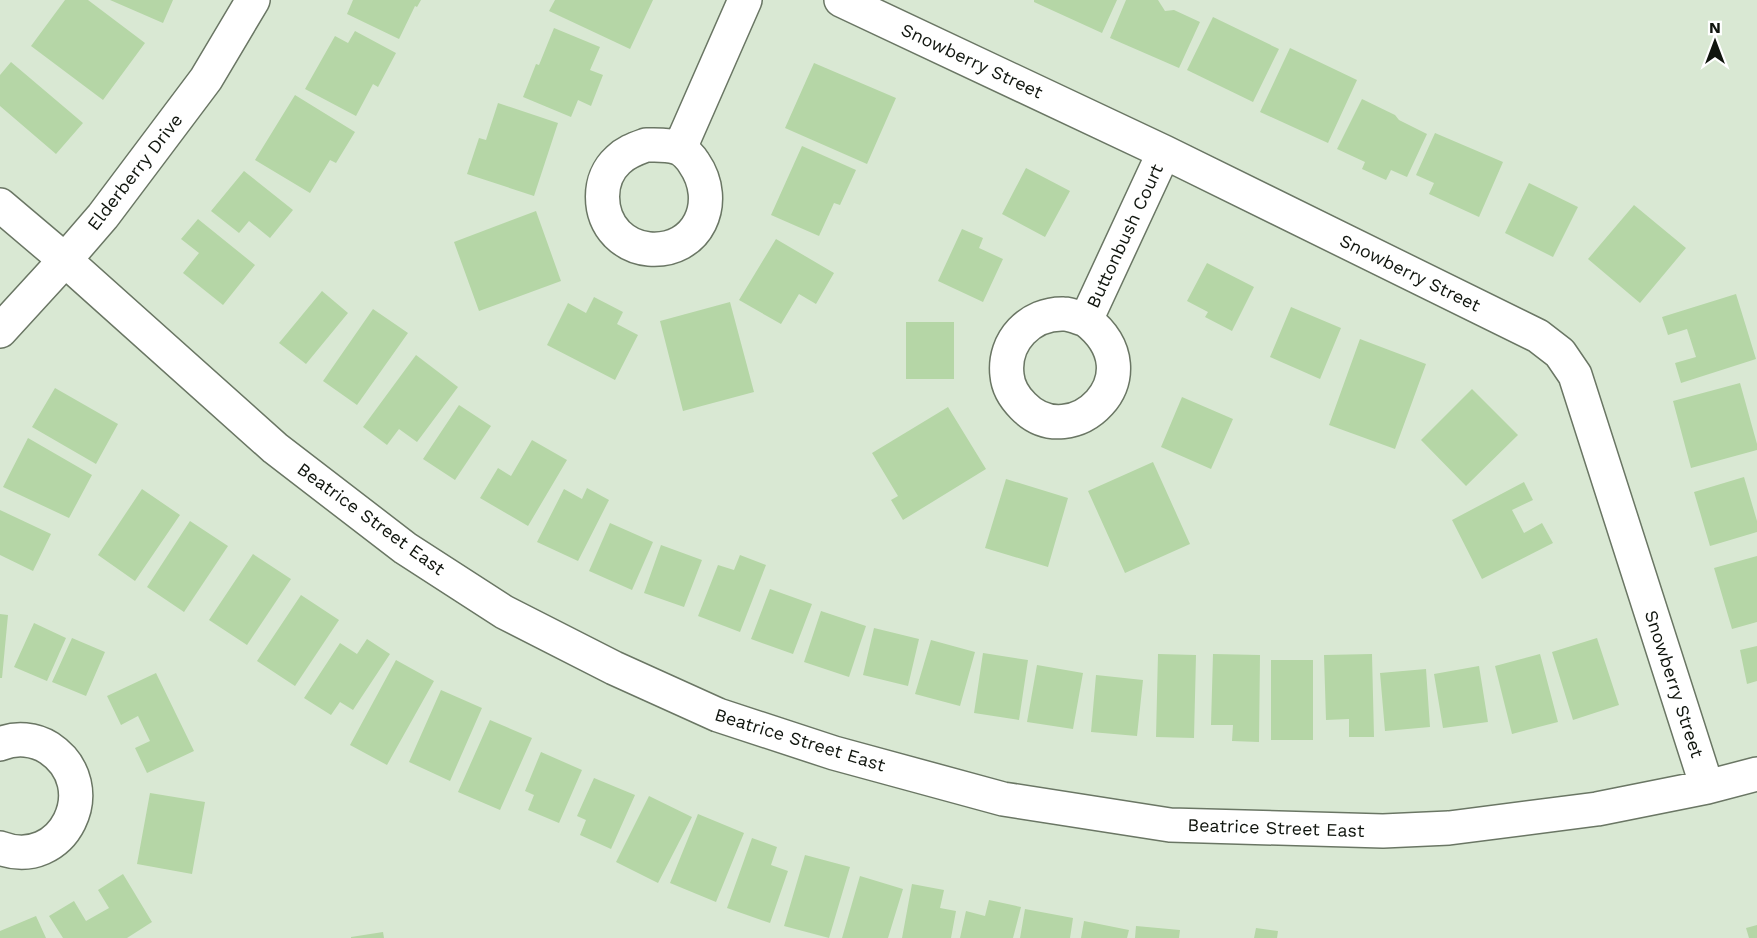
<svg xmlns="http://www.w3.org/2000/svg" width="1757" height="938" font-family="'Work Sans',sans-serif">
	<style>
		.building { fill: #b5d6a6 }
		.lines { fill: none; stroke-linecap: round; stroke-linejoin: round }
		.minor-casing { stroke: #6a7664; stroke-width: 36 }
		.minor { stroke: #fff; stroke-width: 33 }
		.labels { text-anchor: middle; stroke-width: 4.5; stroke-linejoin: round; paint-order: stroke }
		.street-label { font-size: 18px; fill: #10150e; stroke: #fff }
	</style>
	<rect width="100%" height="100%" fill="#d9e8d3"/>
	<path class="building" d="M65,0H88L145,43L103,100L31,46Z
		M110,0H173L163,23Z
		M353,0H421L417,7L415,6L399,39L347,14Z
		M555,0H653L630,49L549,11Z
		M1034,0H1117L1102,33L1034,2Z
		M1126,0H1158L1165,11L1174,10L1200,22L1179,68L1110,38Z
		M1213,17L1279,49L1253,102L1187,70Z
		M554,28L600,47L590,70L603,75L591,106L578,100L571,117L523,97L536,64L539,65Z
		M355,31L396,53L378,87L373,84L356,116L305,89L335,36L348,43Z
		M1290,48L1357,80L1328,143L1260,112Z
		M11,62L83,123L56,154L0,106V75Z
		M814,63L896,98L867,164L785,128Z
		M295,95L355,132L336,163L330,160L310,193L255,160Z
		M1362,99L1395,115L1399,120L1427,134L1407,177L1391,170L1386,180L1362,169L1365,162L1337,149Z
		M498,103L558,123L534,196L467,174L479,138L486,140Z
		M1435,133L1503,162L1479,217L1429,194L1434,183L1416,175Z
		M802,146L856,170L840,205L834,203L819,236L771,215Z
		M1026,168L1070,191L1045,237L1002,214Z
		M244,171L293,210L270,238L249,221L239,233L211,211Z
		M1529,183L1578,207L1553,257L1505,233Z
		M1634,205L1686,248L1640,303L1588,259Z
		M536,211L561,281L479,311L454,242Z
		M198,219L255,265L223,305L183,273L199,253L181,239Z
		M962,229L983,238L979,248L1003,259L983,302L938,281Z
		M776,239L834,273L816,304L799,294L781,324L739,300Z
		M1207,263L1254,287L1232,331L1205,317L1208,312L1187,301Z
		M322,291L348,313L306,364L279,343Z
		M1736,294L1756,359L1681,383L1675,363L1696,357L1687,329L1668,335L1662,317Z
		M594,297L623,312L617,324L638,335L615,380L547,345L568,303L586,313Z
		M730,302L754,392L683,411L660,321Z
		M1291,307L1341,328L1320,379L1270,357Z
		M373,309L408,333L357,405L323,381Z
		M906,322H954V379H906Z
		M1360,339L1426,364L1395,449L1329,425Z
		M416,355L458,387L417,442L399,429L387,445L363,427Z
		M1740,383L1757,444V450L1691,468L1673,401Z
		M55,388L118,424L96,464L32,427Z
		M1472,389L1518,435L1466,486L1421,440Z
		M1182,397L1233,419L1211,469L1161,447Z
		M459,405L491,426L455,480L423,459Z
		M948,407L986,469L903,520L891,500L898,496L872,453Z
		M28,438L92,475L69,518L3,487Z
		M532,440L567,460L528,526L480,498L498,468L511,476Z
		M1153,462L1190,544L1125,573L1088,491Z
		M1744,477L1757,521V532L1710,546L1694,492Z
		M1006,479L1068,498L1048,567L985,548Z
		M1524,482L1533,500L1512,510L1524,533L1542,523L1553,543L1482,579L1452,520Z
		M587,488L609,500L578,561L537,542L564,489L582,499Z
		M142,489L180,515L135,581L98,555Z
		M0,510L51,534L33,571L0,555Z
		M190,521L228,546L184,612L147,587Z
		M610,523L653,542L632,590L589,571Z
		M661,545L702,560L684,607L644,593Z
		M253,554L291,579L247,645L209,620Z
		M740,555L766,565L740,632L698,616L718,565L734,570Z
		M1757,556V622L1732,629L1714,568Z
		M770,589L812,604L793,654L751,639Z
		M301,595L339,620L295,686L257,661Z
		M821,611L866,626L849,677L804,662Z
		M0,614L8,615L2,678H0Z
		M34,623L66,638L47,681L14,667Z
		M874,628L919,639L908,686L863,675Z
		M72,638L105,652L86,696L52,682Z
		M1597,638L1619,705L1573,720L1552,652Z
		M367,639L390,654L353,710L340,702L331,715L304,698L340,643L357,654Z
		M931,640L975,652L960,706L915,694Z
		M1757,646V681L1747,684L1740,650Z
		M983,653L1028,660L1019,720L974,713Z
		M1158,654L1196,655L1194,738L1156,737Z
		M1213,654L1260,655L1259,742L1232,741L1233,725H1211Z
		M1372,654L1374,737H1349V719L1326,720L1324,655Z
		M1540,654L1558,722L1512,734L1495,666Z
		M396,660L434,681L387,765L350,745Z
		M1271,660H1313V740H1271Z
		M1037,665L1083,673L1073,729L1027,722Z
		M1479,666L1488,722L1443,728L1434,674Z
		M1426,669L1430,727L1385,731L1380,673Z
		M156,673L194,751L147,773L135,748L150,741L138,716L121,725L107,696Z
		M1096,675L1143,680L1137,736L1091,732Z
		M441,690L482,708L450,781L409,762Z
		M490,720L532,738L500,810L458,792Z
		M541,752L582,770L559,823L528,810L534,795L525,791Z
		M594,778L635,795L611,849L580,835L586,820L577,816Z
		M150,793L205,802L192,874L137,864Z
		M649,796L692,817L658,883L616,862Z
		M698,814L744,833L716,902L670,883Z
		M752,838L777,847L771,865L788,871L770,923L727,908Z
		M805,855L850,867L829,938L784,926Z
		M123,874L152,922L127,938H63L49,916L74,901L86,921L109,908L98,890Z
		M860,876L903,889L888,938H842Z
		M912,884L944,890L940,908L956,911L951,938H902Z
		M989,900L1021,907L1013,938H960L966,911L985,916Z
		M1025,909L1073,918L1070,938H1020Z
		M36,916L46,938H0V931Z
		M1084,921L1129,930L1127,938H1081Z
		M1757,925V938H1749L1746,928Z
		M1136,926L1180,930L1179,938H1135Z
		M1256,928L1278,931L1277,938H1254Z
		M383,932L384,938H351V937Z"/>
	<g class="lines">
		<g class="minor-casing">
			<path id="minor" d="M841,0L1164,152L1538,336L1560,353L1575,375L1707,787
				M646,145C656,145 668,144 678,148C684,150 691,158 694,163C721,202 698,253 649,249C637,248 626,243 617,234C598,214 597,179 618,160C626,152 635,149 646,145Z
				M680,148L745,0
				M0,205L65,260L275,448L405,548L504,612L614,668L718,715L834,753L1003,799L1170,825L1383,831L1449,828L1597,809L1707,787L1757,774
				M1086,320C1079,318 1071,314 1064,314C1030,313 1003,341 1007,375C1008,387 1014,397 1023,406C1071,456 1158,376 1086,320L1164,152
				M0,331L65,260L103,216L206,79L253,0
				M0,744C16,737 35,739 49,748C106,786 63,872 0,848"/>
		</g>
		<use href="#minor" class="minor"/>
	</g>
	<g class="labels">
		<g class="street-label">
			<text transform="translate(972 61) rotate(25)" y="6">Snowberry Street</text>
			<text transform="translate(135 172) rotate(-52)" y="6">Elderberry Drive</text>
			<text transform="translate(1125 236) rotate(-65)" y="6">Buttonbush Court</text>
			<text transform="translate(1410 273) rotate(26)" y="6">Snowberry Street</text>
			<text transform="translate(371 519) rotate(36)" y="6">Beatrice Street East</text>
			<text transform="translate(1674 684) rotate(72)" y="6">Snowberry Street</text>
			<text transform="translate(800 740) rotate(17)" y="6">Beatrice Street East</text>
			<text transform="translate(1276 828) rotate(2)" y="6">Beatrice Street East</text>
		</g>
	</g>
	<g transform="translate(1715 42)" stroke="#ffffff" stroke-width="4.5" paint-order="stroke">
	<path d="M0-4.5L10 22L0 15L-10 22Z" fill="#10150e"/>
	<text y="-9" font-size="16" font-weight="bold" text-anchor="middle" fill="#10150e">N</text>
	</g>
</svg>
